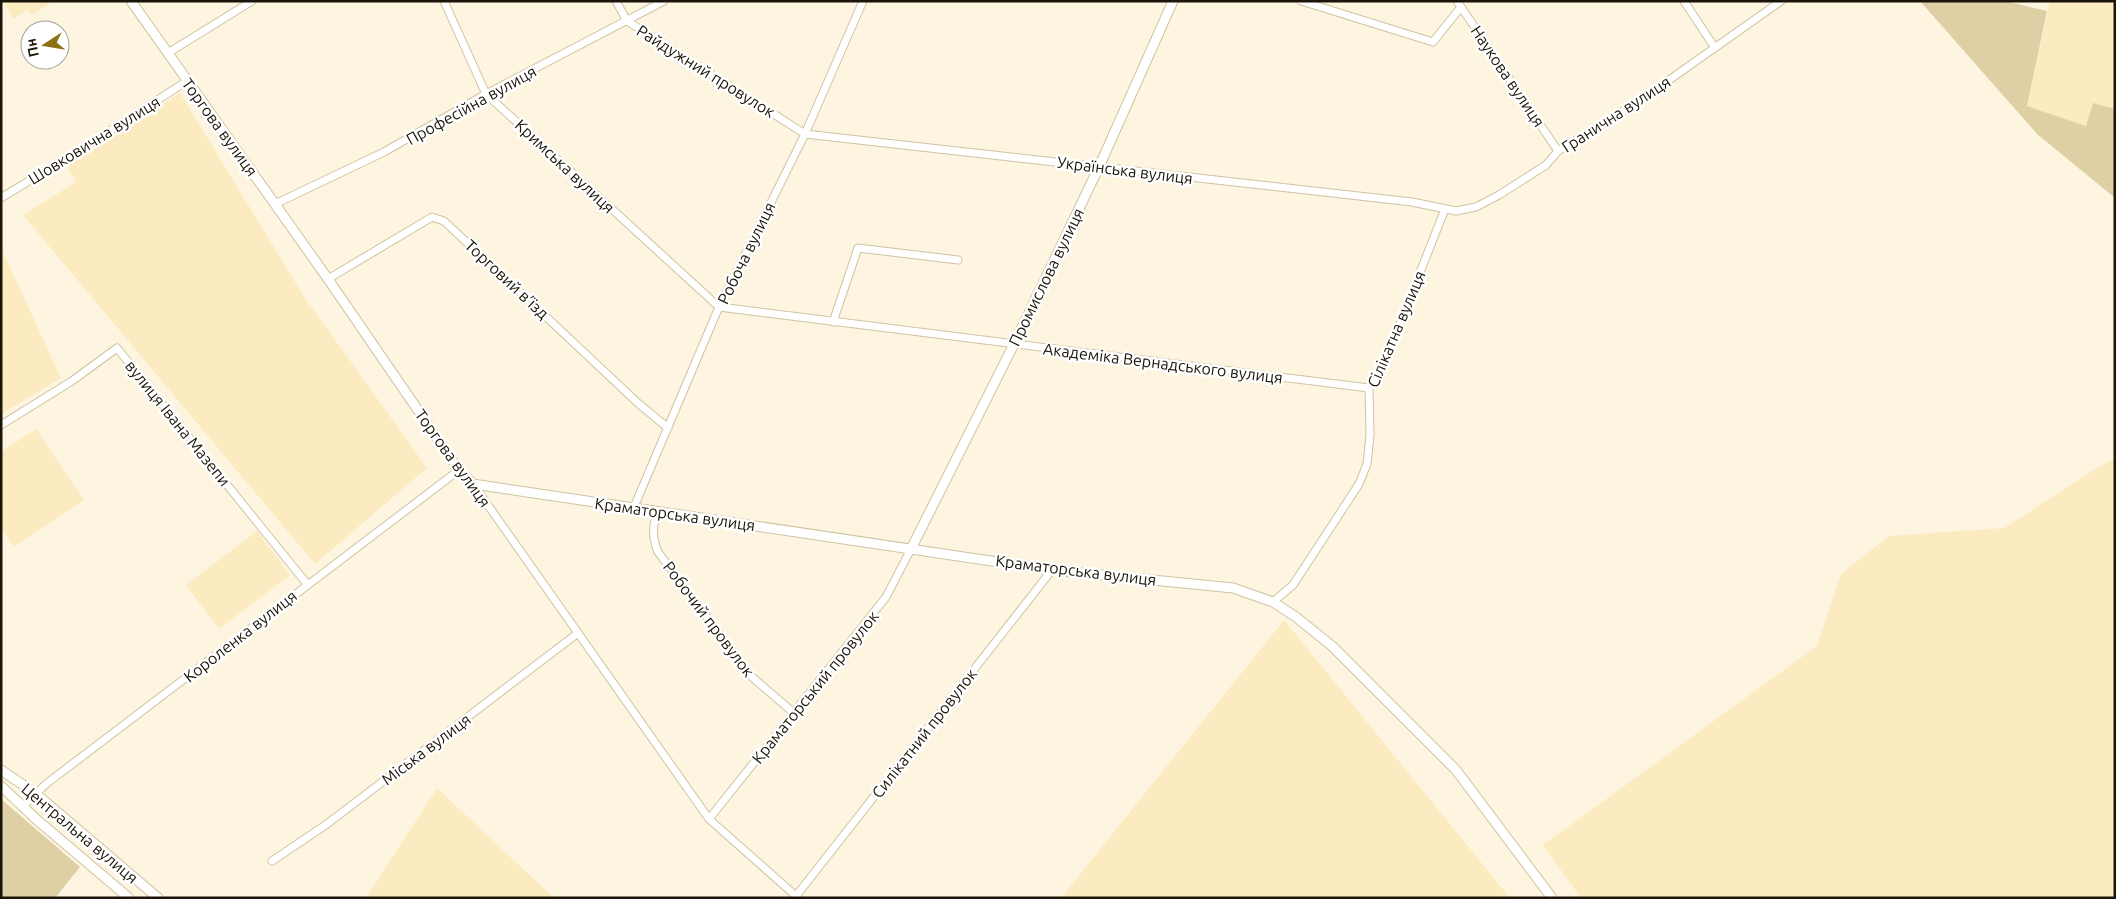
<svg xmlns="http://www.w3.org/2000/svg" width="2116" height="899" font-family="Ubuntu,sans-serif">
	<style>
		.built { fill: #fcebc0 }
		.green { fill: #dfcfa5 }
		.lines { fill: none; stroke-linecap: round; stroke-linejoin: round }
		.minor-casing { stroke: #d0c3a1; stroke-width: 9 }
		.tertiary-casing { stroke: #d0c3a1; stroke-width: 11 }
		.minor { stroke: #fff; stroke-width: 7 }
		.tertiary { stroke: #fff; stroke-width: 9 }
		.labels { text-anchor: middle; stroke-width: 5; stroke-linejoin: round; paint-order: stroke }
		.street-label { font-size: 16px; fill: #1a1508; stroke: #fff }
	</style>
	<rect width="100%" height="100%" fill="#fdf5df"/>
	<path class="built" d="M4,1H54L32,15L27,10L13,19Z
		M2050,1H2115V109L2093,103L2086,126L2027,107Z
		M180,93L303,295L427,468L315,564L23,215L76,182L67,167Z
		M1,248L61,378L1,414Z
		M36,429L84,500L14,547L1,528V452Z
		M2115,460V898H1581L1543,845L1817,646L1841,574L1889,536L2004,528L2105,463Z
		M257,531L290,575L219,629L186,585Z
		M1284,620L1510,898H1061Z
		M437,788L554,898H366Z"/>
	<path class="green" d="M1920,1H2005L2047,11L2027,106L2086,126L2093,103L2115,109V198L2037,134Z
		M1,799L80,867L55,898H1Z"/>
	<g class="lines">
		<g class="minor-casing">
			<path id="minor" d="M444,1L486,94L719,307L1369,388
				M616,1L627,21L805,134L1412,202L1456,211L1476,207L1499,195L1546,165L1558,151L1638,102L1781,1
				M1301,1L1433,42L1461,7
				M1457,1L1558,151
				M1684,1L1715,48
				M168,53L252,1
				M1,198L83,148L187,81
				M275,204L384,152L486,94L664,1
				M328,279L432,217L444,221L639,404L668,428
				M833,322L858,248L958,260
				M1,425L72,381L117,348L307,584
				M473,484L709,819L796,896L1052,570
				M634,507L719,307L805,134L863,1
				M658,511C652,526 652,537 658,552L752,677L794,713
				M1273,602L1293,585L1359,484L1367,464L1370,435L1369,388L1382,369L1445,209
				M23,806L46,784L459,470
				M709,819L886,597L911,549
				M272,861L327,824L578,633"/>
		</g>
		<g class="tertiary-casing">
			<path id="tertiary" d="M131,1L328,279L459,470L473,484L1052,570L1233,588L1273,602L1296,617L1332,646L1456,770L1552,898
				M911,549L1014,344L1099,167L1173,1
				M1,770L35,793L158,898
				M1,786L36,819L129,898"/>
		</g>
		<use href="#minor" class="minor"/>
		<use href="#tertiary" class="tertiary"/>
	</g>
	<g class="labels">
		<g class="street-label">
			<text transform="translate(706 71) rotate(32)" y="6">Райдужний провулок</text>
			<text transform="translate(1508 76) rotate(56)" y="6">Наукова вулиця</text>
			<text transform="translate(471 105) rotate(-29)" y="6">Професійна вулиця</text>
			<text transform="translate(1616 114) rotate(-33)" y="6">Гранична вулиця</text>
			<text transform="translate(220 127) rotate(54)" y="6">Торгова вулиця</text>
			<text transform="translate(94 140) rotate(-32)" y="6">Шовковична вулиця</text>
			<text transform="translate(565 166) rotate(43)" y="6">Кримська вулиця</text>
			<text transform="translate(1125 170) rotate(7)" y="6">Українська вулиця</text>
			<text transform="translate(746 253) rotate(-64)" y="6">Робоча вулиця</text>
			<text transform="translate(1046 277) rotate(-64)" y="6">Промислова вулиця</text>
			<text transform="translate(507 279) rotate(43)" y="6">Торговий в’їзд</text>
			<text transform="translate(1396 329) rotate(-67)" y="6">Сілікатна вулиця</text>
			<text transform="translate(1163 363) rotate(7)" y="6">Академіка Вернадського вулиця</text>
			<text transform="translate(178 423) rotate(51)" y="6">вулиця Івана Мазепи</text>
			<text transform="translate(453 458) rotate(54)" y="6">Торгова вулиця</text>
			<text transform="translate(675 514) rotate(8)" y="6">Краматорська вулиця</text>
			<text transform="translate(1076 570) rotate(7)" y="6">Краматорська вулиця</text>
			<text transform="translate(709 619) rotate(53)" y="6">Робочий провулок</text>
			<text transform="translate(240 636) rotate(-38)" y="6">Короленка вулиця</text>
			<text transform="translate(815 687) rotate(-51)" y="6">Краматорський провулок</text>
			<text transform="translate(924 733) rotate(-52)" y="6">Силікатний провулок</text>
			<text transform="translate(426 749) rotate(-37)" y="6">Міська вулиця</text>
			<text transform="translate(80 833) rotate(40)" y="6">Центральна вулиця</text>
		</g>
	</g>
	<rect width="2116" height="899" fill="none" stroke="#1a1508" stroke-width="5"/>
	<g transform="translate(45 45) rotate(258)"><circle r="24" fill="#ffffff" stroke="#a3a19c"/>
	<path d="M0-4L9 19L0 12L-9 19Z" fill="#8e7115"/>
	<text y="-8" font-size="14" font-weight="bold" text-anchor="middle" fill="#1a1508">Пн</text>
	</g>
</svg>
